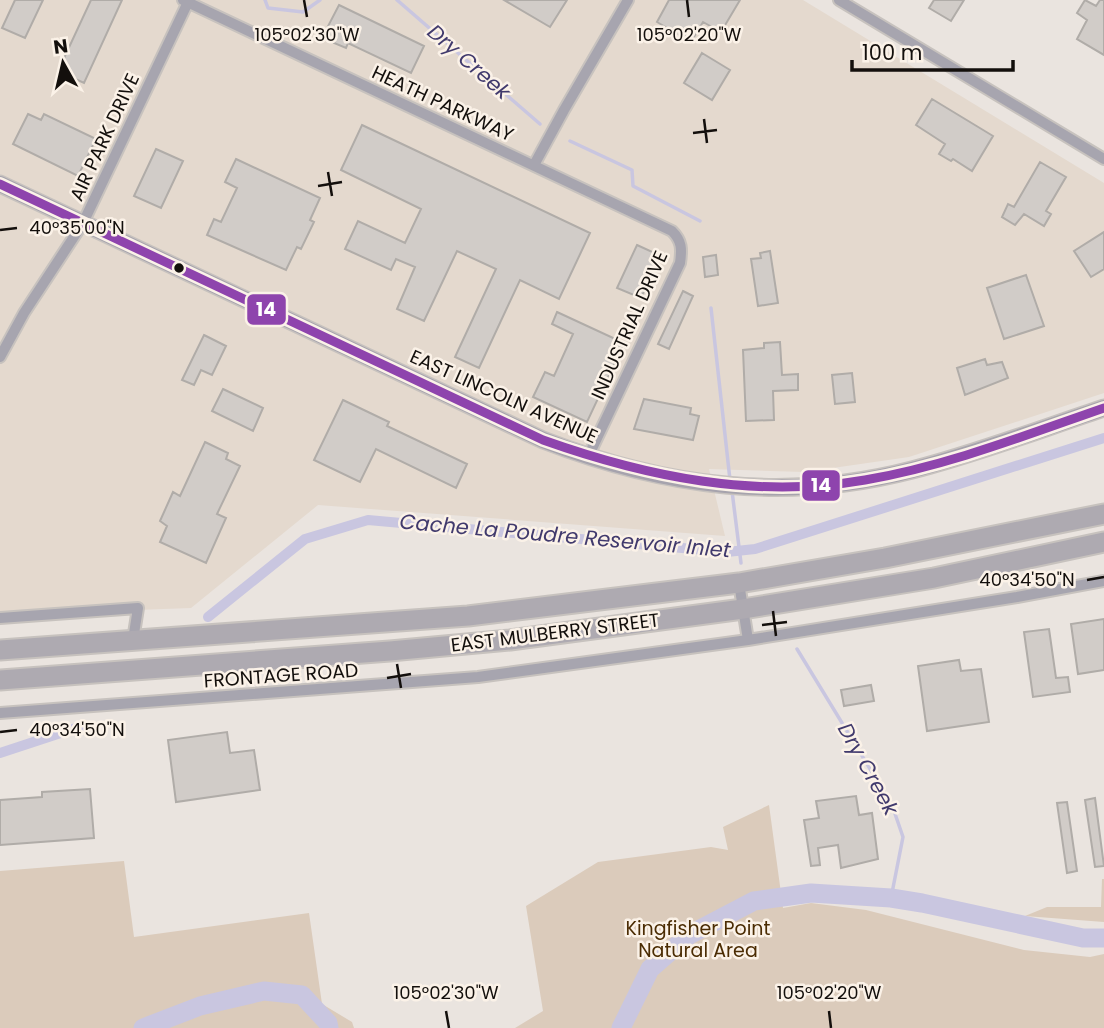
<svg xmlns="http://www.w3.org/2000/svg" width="1104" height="1028" font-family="Poppins,sans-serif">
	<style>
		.built { fill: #e4d9ce }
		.green { fill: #dbcbbb }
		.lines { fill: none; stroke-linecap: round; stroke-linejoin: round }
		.stream { stroke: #c9c6e0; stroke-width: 3.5 }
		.canal { stroke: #c9c6e0; stroke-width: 10 }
		.river { stroke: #c9c6e0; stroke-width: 19 }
		.building { fill: #d1ccc8; stroke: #b0aca8; stroke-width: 2 }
		.street-casing { stroke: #c7c2be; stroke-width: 14 }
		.secondary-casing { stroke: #c7c2be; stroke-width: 19 }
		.highway-casing { stroke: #c7c2be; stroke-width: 23 }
		.street { stroke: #a7a5af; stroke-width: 10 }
		.secondary { stroke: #a6a3ad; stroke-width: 16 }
		.highway { stroke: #aeaab1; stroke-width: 19 }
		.bus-1-casing { stroke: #fbf2e8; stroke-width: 14 }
		.bus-1 { stroke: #8e44ad; stroke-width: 9 }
		.ticks { fill: none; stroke: #130f0c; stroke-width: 2.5 }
		.bus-dot { fill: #130f0c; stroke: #fbf2e8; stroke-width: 2.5 }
		.labels { text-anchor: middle; stroke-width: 5; stroke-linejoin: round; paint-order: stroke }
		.street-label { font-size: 19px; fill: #130f0c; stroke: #fbf2e8 }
		.park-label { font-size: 19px; fill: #4b2c03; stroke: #fbf2e8 }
		.water-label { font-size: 21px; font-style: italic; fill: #413a6d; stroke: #fbf2e8 }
		.ticks-label { font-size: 18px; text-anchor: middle; fill: #130f0c; stroke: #fbf2e8; stroke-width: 5; stroke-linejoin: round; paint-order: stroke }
		.line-badge { stroke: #fbf2e8; stroke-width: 2.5 }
		.badge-label { font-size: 19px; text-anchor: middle; font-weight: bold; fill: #fff }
	</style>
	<rect width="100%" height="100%" fill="#eae4df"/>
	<path class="built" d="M0,0H803L1104,183V393L909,457L805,472L709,469L725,536L318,505L191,608L0,615Z"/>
	<path class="green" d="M769,805L783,908L811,903L866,910L1024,950L1090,957L1104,954V1028H515L543,1011L526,906L598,862L711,847L728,850L723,827Z
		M124,861L134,937L309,913L322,1004L352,1022L354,1028H0V871Z
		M1102,879H1104V922L1025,916L1047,907H1101Z"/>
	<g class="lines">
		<path class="stream" d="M265,0L268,8L303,12L320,0
			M397,0L540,124
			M570,141L632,170L633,186L700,221
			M711,308L730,480
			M732,491L741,563
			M797,649L892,805L903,837L891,898"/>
		<path class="canal" d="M208,617L305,539L368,520L727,552L755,549L1104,438
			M0,753L82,726"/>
		<path class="river" d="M143,1028L200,1006L264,991L302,995L328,1023L329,1028
			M621,1028L650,969L689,935L754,901L811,893L891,898L922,903L1083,938H1104"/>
	</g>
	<path class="building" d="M15,0H43L25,38L2,28Z
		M91,0H122L84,83L58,71Z
		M504,0H567L550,27Z
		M669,0H740L721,32L703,22L691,42L657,22Z
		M934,0H964L951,21L929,8Z
		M1085,0L1096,6L1100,0H1104V55L1077,39L1087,20L1077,13Z
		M339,5L424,46L411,73L348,43L346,48L334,43L336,37L325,32Z
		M702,53L730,70L712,100L684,83Z
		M932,99L993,136L972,171L953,159L951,161L939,154L945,144L916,125Z
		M28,114L41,120L44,114L96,139L78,176L13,144Z
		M362,125L590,233L559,299L520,280L479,368L455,357L496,269L457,251L424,321L397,309L415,267L396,259L391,270L345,249L358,221L405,243L421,209L341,170Z
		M156,149L183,161L161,208L134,196Z
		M236,159L320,198L310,220L314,222L301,249L297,247L286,270L207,235L214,219L221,222L237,188L225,182Z
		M1040,162L1066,177L1046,211L1051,214L1044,226L1024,214L1015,225L1002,217L1008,204L1014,207Z
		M1104,232V269L1091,277L1074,251Z
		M637,245L661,256L641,298L617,288Z
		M770,251L778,303L758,306L751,259L761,258L760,253Z
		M716,255L718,275L705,277L703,257Z
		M1026,275L1044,326L1004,339L987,288Z
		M683,291L693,296L669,349L658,344Z
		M557,312L624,343L587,422L533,397L545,372L554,376L573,334L552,324Z
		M204,335L226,346L212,375L201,370L194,385L182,380Z
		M780,342L782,375L798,374V390L773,391L774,420L746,421L743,350L764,348V343Z
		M985,359L987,365L1002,362L1008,378L965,395L957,368Z
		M852,373L855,402L835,404L832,375Z
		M223,389L263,408L253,431L212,411Z
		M644,399L691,408L690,414L699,416L693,440L634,429Z
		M343,400L389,422L387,426L467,464L456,488L376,449L360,482L314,460Z
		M205,442L228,453L226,459L240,466L217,514L226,518L206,563L160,542L167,526L160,521L173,492L180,496Z
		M1104,619V670L1078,674L1071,624Z
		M1049,629L1056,678L1068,677L1070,692L1033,697L1024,632Z
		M959,660L961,671L981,669L989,722L927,731L918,666Z
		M871,685L874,701L844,706L841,690Z
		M227,732L230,753L254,750L260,790L176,802L168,740Z
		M90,789L94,838L0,845V800L42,797V792Z
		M856,796L859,815L872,813L878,859L841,868L838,845L818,848L820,865L811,866L804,820L819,818L816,801Z
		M1095,798L1104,866L1095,867L1085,800Z
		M1067,802L1077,871L1067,873L1057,803Z"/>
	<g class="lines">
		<g class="street-casing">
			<path id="street" d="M183,0L672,231C682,241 682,249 680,263L588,457
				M839,0L1104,159
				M534,165L564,110L628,0
				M0,357L24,313L83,223L189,0
				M739,583L748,640
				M0,618L138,608L133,640
				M0,713L478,677L748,640L1017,597L1104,581"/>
		</g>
		<g class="secondary-casing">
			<path id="secondary" d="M0,184L543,440C664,487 785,503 912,470C975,454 1041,429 1104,408"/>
		</g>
		<g class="highway-casing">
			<path id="highway" d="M0,650L468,616L739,583L885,558L1104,514
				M0,680L390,651L510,640L743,609L934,578L1104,542"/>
		</g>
		<use href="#street" class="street"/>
		<use href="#secondary" class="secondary"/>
		<use href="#highway" class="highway"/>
		<g class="bus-1-casing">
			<path id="bus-1" d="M0,184L543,440C647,477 755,499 865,480C947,466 1026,435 1104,408"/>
		</g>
		<use href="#bus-1" class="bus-1"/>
	</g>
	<path class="ticks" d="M304,0L307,17M687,0L689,17M704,119L707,143M693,133L717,130M328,172L332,196M318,186L342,182M0,230L17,228M1087,580L1104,577M773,611L776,636M762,625L787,622M397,664L401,688M387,678L411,674M0,732L17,730M446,1011L449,1028M829,1011L831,1028"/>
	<circle class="bus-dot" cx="179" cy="268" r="6"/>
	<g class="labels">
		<g class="street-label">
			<text transform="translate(443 103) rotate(25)" y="7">HEATH PARKWAY</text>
			<text transform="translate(104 137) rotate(-65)" y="7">AIR PARK DRIVE</text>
			<text transform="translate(629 325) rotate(-66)" y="7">INDUSTRIAL DRIVE</text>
			<text transform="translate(504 396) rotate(24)" y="7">EAST LINCOLN AVENUE</text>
			<text transform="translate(555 632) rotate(-7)" y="7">EAST MULBERRY STREET</text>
			<text transform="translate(281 675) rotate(-4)" y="7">FRONTAGE ROAD</text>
		</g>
		<g class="park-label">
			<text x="698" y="935">Kingfisher Point<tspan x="698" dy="22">Natural Area</tspan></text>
		</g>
		<g class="water-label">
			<text transform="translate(469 62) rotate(41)" y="7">Dry Creek</text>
			<text transform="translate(565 536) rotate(5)" y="7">Cache La Poudre Reservoir Inlet</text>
			<text transform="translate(868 769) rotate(61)" y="7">Dry Creek</text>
		</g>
	</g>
	<g class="ticks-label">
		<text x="307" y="41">105°02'30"W</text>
		<text x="689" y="41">105°02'20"W</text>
		<text x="77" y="234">40°35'00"N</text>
		<text x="1027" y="586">40°34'50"N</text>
		<text x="77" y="736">40°34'50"N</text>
		<text x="446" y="999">105°02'30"W</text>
		<text x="829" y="999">105°02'20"W</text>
	</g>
	<g class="line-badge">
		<rect x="246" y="293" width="41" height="33" rx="7" fill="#8e44ad"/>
		<rect x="801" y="469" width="40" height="33" rx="7" fill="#8e44ad"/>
	</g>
	<g class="badge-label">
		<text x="266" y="316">14</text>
		<text x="821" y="492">14</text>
	</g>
	<g transform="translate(63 63) rotate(352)" stroke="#fbf2e8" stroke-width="5" paint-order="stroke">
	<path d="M0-5L12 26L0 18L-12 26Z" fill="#130f0c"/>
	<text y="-10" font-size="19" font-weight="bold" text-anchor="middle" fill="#130f0c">N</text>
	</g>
	<path d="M852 60v10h161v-10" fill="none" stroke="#130f0c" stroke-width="3.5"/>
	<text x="862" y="60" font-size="21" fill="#130f0c" stroke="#fbf2e8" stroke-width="5" paint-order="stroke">100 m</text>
</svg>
